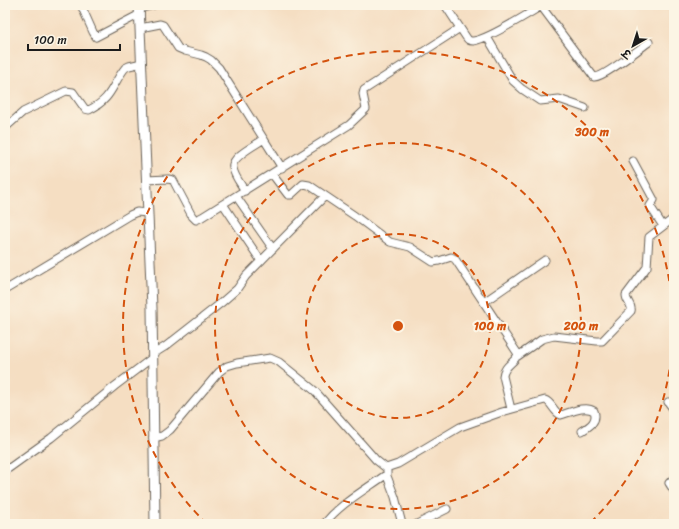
<svg xmlns="http://www.w3.org/2000/svg" width="679" height="529" font-family="Sriracha,'Playpen Sans Deva',sans-serif">
	<style>
		.lines { fill: none; stroke-linecap: round; stroke-linejoin: round }
		.minor-casing { stroke: #686056; stroke-width: 9 }
		.major-casing { stroke: #686056; stroke-width: 11 }
		.minor { stroke: #fff; stroke-width: 7 }
		.major { stroke: #fff; stroke-width: 9 }
		.ring { fill: none; stroke: #d4530e; stroke-width: 2; stroke-dasharray: 7 5 }
		.centre { fill: #d4530e; stroke: #fcf5e5; stroke-width: 2 }
		.ring-label { font-size: 12px; text-anchor: middle; font-weight: bold; fill: #d4530e; stroke: #fcf5e5; stroke-width: 4; stroke-linejoin: round; paint-order: stroke }
	</style>
	<rect width="100%" height="100%" fill="#fcf5e5"/>
	<filter id="ink" filterUnits="userSpaceOnUse"><feTurbulence type="fractalNoise" baseFrequency=".025" numOctaves="2"/><feDisplacementMap in="SourceGraphic" scale="8" xChannelSelector="R" yChannelSelector="G"/><feConvolveMatrix kernelMatrix="1 2 1 2 8 2 1 2 1" color-interpolation-filters="sRGB"/></filter>
	<filter id="wash" filterUnits="userSpaceOnUse"><feTurbulence type="fractalNoise" baseFrequency=".012" numOctaves="4" result="noise"/><feDisplacementMap in="SourceGraphic" scale="16" xChannelSelector="R" yChannelSelector="G"/><feGaussianBlur stdDeviation="0.9" result="paint"/><feColorMatrix in="noise" values="0 0 0 0 0 0 0 0 0 0 0 0 0 0 0 0 0 1.4 0 .05"/><feComposite in="paint" operator="in"/></filter>
	<g filter="url(#wash)">
		<rect width="100%" height="100%" fill="#f5dec2"/>
	</g>
	<g filter="url(#ink)">
		<g class="lines">
			<g class="minor-casing">
				<path id="minor" d="M81,5L93,32L96,37L140,14
					M445,5L466,37C468,40 469,41 473,41C486,40 530,13 543,5
					M541,6L594,77C603,78 639,49 649,42
					M139,9L154,5
					M140,28L160,24L163,25L178,48L185,51L201,55L206,57L211,60L219,68L282,168
					M487,37L513,81L522,89L540,101L559,99L585,108
					M5,128L23,112L66,91L73,92L85,109L89,110C113,98 111,86 125,68L129,66L142,63
					M633,161L654,200L650,206L663,226
					M272,174L288,195H291L303,184L309,185L355,216L390,242L410,247L433,262L439,261L451,257L455,259L518,354C515,363 504,365 503,376L511,409
					M146,180L168,179L173,180L192,216L196,220L202,217L349,125L366,109L363,94L364,90L460,28
					M245,191C241,184 234,176 233,168C230,157 256,145 264,139
					M236,196L273,249
					M223,204L261,261
					M5,290L130,215L137,212L147,213
					M484,302L545,260
					M152,352L158,351L166,346L221,303L237,289L246,276L325,196
					M518,356L542,339L554,336L597,341H602L605,338L631,311C633,305 626,302 626,295L647,267L649,237L674,218
					M668,402L674,410
					M153,438L162,436L170,430L219,372L227,366L237,363L270,358L279,362L315,391L376,460L386,468L398,464L460,427L502,412L545,400C552,402 553,412 561,415C571,412 585,405 594,411C598,421 590,426 582,431
					M5,471L51,438L115,386L152,358
					M387,471V476L395,497L402,524
					M674,478L669,483L674,491
					M324,524C341,503 365,490 387,474
					M417,524L447,509"/>
			</g>
			<g class="major-casing">
				<path id="major" d="M139,5L152,308L155,524"/>
			</g>
			<use href="#minor" class="minor"/>
			<use href="#major" class="major"/>
		</g>
	</g>
	<g class="ring">
		<circle cx="398" cy="326" r="92"/>
		<circle cx="398" cy="326" r="183"/>
		<path d="M207 524A275 275 0 1 1 589 524"/>
	</g>
	<circle cx="398" cy="326" r="6" class="centre"/>
	<g class="ring-label">
		<text x="592" y="136">300 m</text>
		<text x="490" y="330">100 m</text>
		<text x="581" y="330">200 m</text>
	</g>
	<rect width="679" height="529" fill="none" stroke="#fcf5e5" stroke-width="20"/>
	<g transform="translate(633 46) rotate(219)" stroke="#fcf5e5" stroke-width="3" paint-order="stroke">
	<path d="M0-3L7 15L0 10L-7 15Z" fill="#1c1c1c"/>
	<text y="-6" font-size="11" font-weight="bold" text-anchor="middle" fill="#1c1c1c">उ</text>
	</g>
	<path d="M28 44v6h92v-6" fill="none" stroke="#1c1c1c" stroke-width="2"/>
	<text x="34" y="44" font-size="12" fill="#1c1c1c" stroke="#fcf5e5" stroke-width="3" paint-order="stroke">100 m</text>
</svg>
